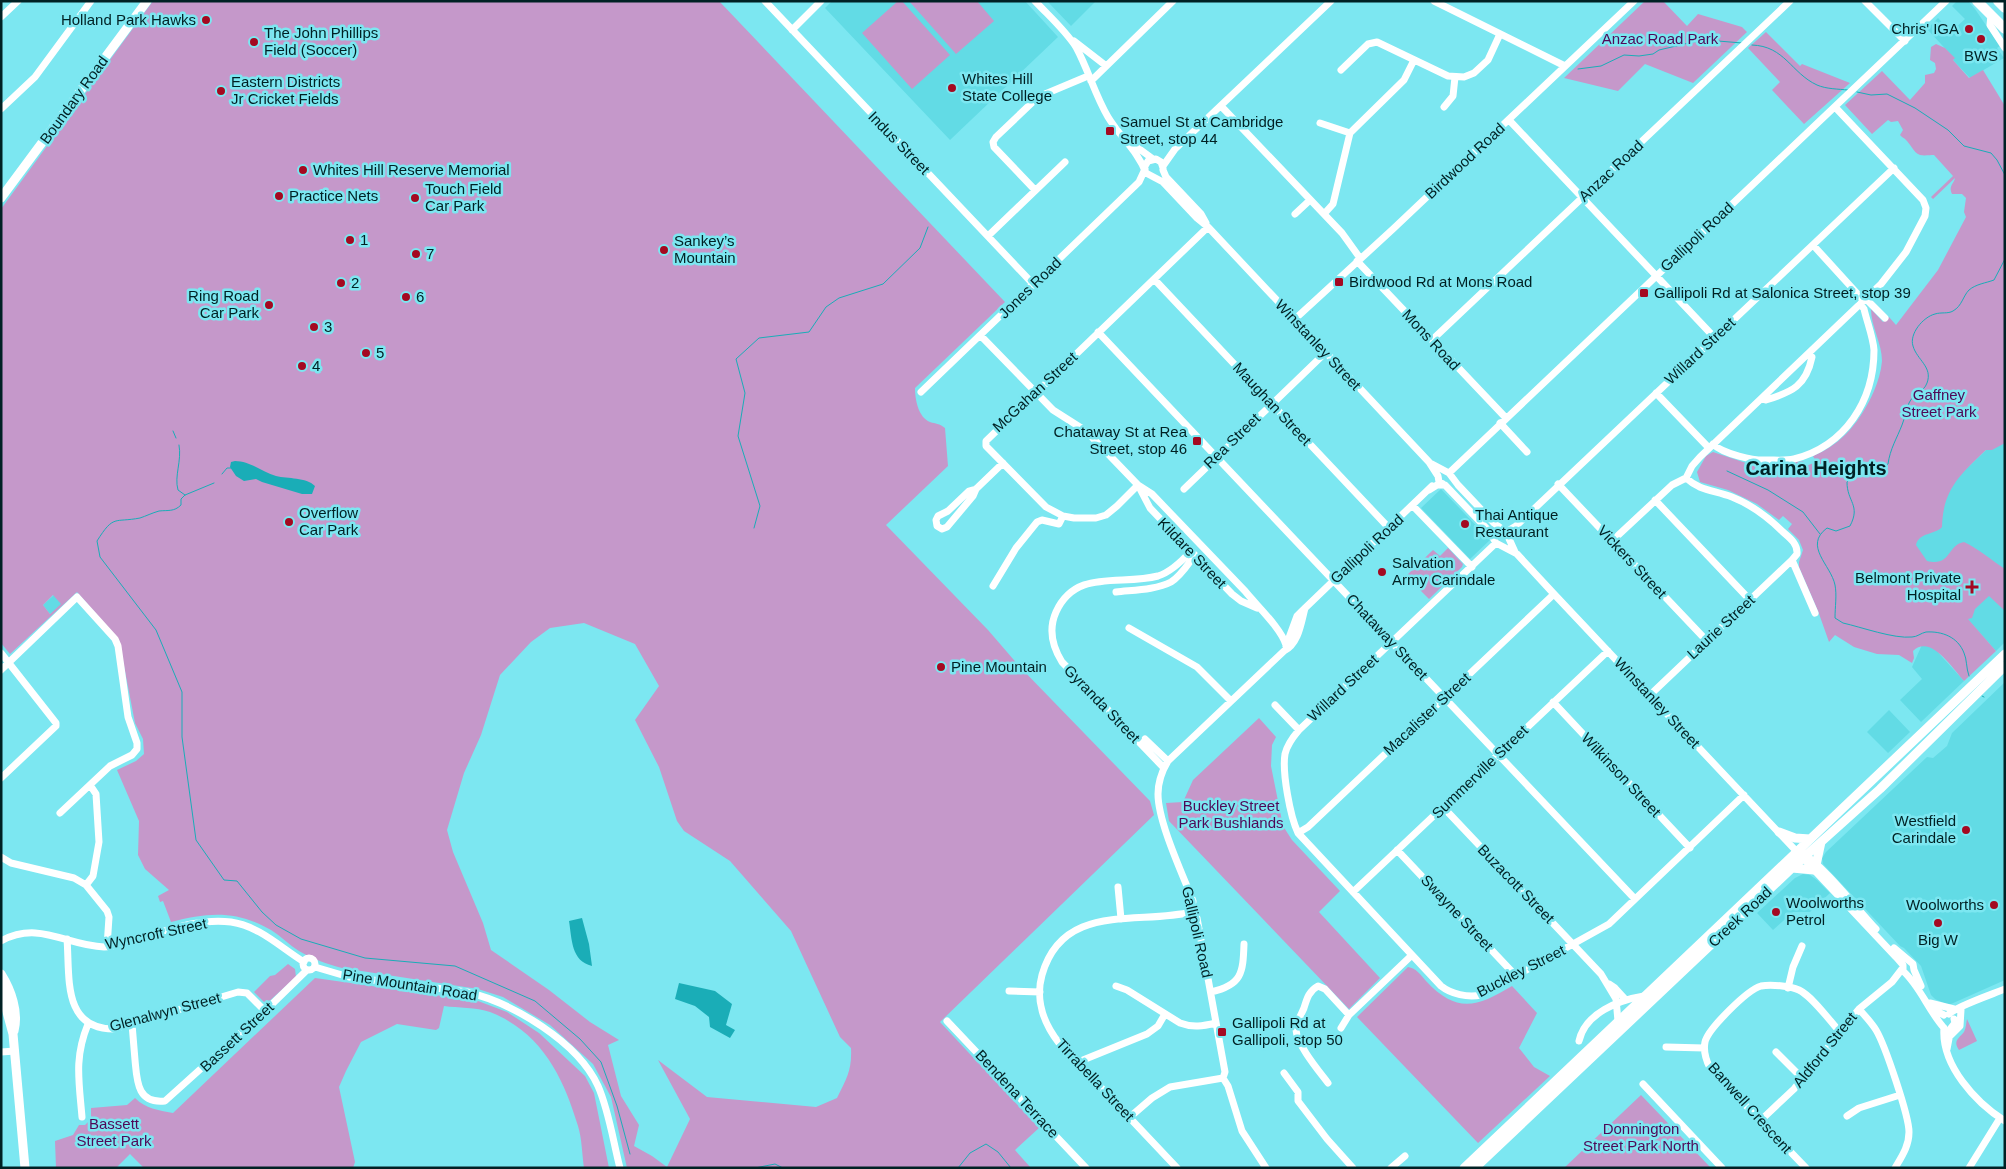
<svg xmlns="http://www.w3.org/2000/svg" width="2006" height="1169" font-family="Helvetica,sans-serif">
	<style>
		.built { fill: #62dbe5 }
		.green { fill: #c598ca; fill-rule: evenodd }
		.water { fill: #1aadb7 }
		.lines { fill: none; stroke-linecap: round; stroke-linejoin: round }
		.stream { stroke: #1aadb7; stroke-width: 1 }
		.minor { stroke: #fff; stroke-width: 7 }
		.major { stroke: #fff; stroke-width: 9 }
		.highway { stroke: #fff; stroke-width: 10 }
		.poi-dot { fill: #a40921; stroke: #7ce7f1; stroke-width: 2 }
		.labels { text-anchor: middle; stroke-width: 5; stroke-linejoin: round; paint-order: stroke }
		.poi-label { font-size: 15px; fill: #002124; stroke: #7ce7f1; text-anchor: start }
		.park-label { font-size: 15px; fill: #4f0957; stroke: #7ce7f1 }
		.street-label { font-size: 15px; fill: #002124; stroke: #7ce7f1 }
		.district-label { font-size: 20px; font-weight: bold; fill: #002124; stroke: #7ce7f1 }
	</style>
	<rect width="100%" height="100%" fill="#7ce7f1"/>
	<path class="built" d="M832,1H1025L1058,37L950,140L825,8Z
		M1047,1H1096L1071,26Z
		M1957,1H1968L1975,9L2000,46L1997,48L2004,58L1970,78L1953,60L1954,58L1927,29L1938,18L1951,32L1965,19L1952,6Z
		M2005,432V642L1996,651L1895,537Z
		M1441,489L1490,540L1470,559L1421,508Z
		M54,595L62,604L50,614L43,605Z
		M1925,638L1964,681L1921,722L1900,700L1922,679L1912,667Z
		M2005,682V980L1951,1004H1946L1935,999L1931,995L1921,966L1904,948L1900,946L1823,864L1822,858L1826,852L1927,757L1933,758L1947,746L1952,733Z
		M1889,710L1910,732L1888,753L1867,732Z
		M1803,874L1810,875L1817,880L1830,893L1810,912H1793L1773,930L1757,913L1795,878Z"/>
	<path class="green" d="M153,1H719L1005,302L915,388C915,399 918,417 930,422C936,424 939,423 945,428L948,466L886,525L988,630L1019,666L1150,801L1154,815L940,1022L1039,1128L1015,1150L1031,1168H627L611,1097L593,1064L550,1025L503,997L478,989L342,968C327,964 312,959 299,951C289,945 281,936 271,930C237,910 208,912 171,922L163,901L160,902L158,896L169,890L145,869L138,855L139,821L117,770L136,761L144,754L143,739L135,723L119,640L77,592L10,654L1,643V209ZM53,595L61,604L50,614L43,605ZM584,623L635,644L659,686L635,720L659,767L677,821L684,831L730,861L791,931L840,1037L851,1048C852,1070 847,1078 837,1098L816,1107L707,1097L658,1060L690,1119L667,1167L652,1156L634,1146L639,1125L621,1096L608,1045L619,1040L590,1022L549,990L491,950L483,923L453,852L447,830L464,773L481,735L500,675L531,642L550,628Z
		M898,1H902L950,55L912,89L862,33Z
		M909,1H977L994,21L956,54Z
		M1645,1H1663L1687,26L1698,14L1742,27L1747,32L1693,83L1645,64L1618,91L1564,78Z
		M1766,32L1800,66L1802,64L1850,83L1804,124L1772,90L1780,82L1748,48Z
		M1936,44L1945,48L1955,58L1953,60L1969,78L1983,70L2005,106V443L1992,450H1986C1960,475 1943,489 1942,527C1935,535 1919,532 1916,545L1927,561C1951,567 1947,545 1964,542C1979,549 1991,560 2005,569V611L1989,596L1975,609L1972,618L1968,619L1996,651L1964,681C1952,668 1931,634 1913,651L1914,658L1912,663L1899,655L1877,654L1854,647L1835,635L1829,642L1818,611L1799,567V562L1803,550L1799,540L1788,529L1792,524L1783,516L1779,520L1757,504L1728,490L1700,482L1697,472L1706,456L1713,452L1749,464L1772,465L1773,472L1784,470V464L1803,461L1806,466L1816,462L1813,456C1843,444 1861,420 1874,391C1878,381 1881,372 1882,361C1882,343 1871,327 1871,309L1883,322L1889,317L1896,325L1938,270L1966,217L1964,212L1966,198L1962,194H1952C1948,186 1954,184 1955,178L1933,199L1931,197L1953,176L1934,155C1930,155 1924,156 1920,155C1913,153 1910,141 1902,137L1900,135L1903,130L1898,121L1891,122L1888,120L1872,134L1845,105L1882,71L1910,100L1925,83V75L1934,73L1936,69L1935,63L1930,60L1931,47Z
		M1448,548L1463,564L1462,567L1429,599L1406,576L1433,550L1440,556Z
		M1259,718L1276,737L1272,745L1271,766L1283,826L1292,840L1340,891L1319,912L1380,978L1349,1009L1169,821L1166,803L1183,802L1193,780Z
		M288,964L295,969L296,977L266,1004L254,992L270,976L275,975Z
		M1408,967C1416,968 1421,975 1426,981C1457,1014 1477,1007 1512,986L1537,1013L1519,1048L1534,1067L1550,1076L1478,1143L1357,1017Z
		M315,978L478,1001L507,1012L539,1033L585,1076L594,1093L609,1168H584C582,1154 582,1139 578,1126C563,1076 541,1032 490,1012C476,1007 458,1008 444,1006L439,1028L436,1030L397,1024L361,1042L346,1071L339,1087L355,1162L353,1168H144L130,1154L116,1168H56L55,1141L73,1135L79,1125H85L91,1119V1108L127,1105L135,1098C146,1109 158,1110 173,1113Z
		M1967,1019L1977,1041L1959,1050C1953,1041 1958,1039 1964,1032C1966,1028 1966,1024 1967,1019Z
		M1641,1095L1711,1168H1564Z"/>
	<path class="water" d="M235,461C250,461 262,472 276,476C288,479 306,477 315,486L312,494H302L262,482L256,479L244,481L236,476L230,467L231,462Z
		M582,918L589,944L592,966C571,961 572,939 569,921Z
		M679,983L715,991L732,1004L726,1025L735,1030L730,1038L710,1027L709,1017L695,1006L675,999Z"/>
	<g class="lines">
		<path class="stream" d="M1752,45C1785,46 1791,73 1817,85C1826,89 1838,89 1848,90
			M1578,69L1601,66L1624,55L1639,56L1653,54L1659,50L1693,42L1706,40L1742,43
			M1857,92L1871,95L1887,94L1915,108L1948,130L1964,146L1991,153L1997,160L2005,175
			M173,431L176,438
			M179,445C182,461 174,476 178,490L185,495
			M1727,471L1768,490L1803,512L1820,534
			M222,474L227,468H231
			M214,483L185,495L181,499V505C174,512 168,510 159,511C152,513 146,516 140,518C114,523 114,514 97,541L100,557L156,630L182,692V737L196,840L224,880L237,881L262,912L276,925L301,939L365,958L455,966L535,1001L580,1039L601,1062L617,1106L630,1154
			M754,528L760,506L738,436L745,393L736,359L759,338L809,332L826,307L839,298L883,284L920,248L928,227
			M1969,676C1966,668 1967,659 1964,653C1958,637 1942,631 1926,632C1921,633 1917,637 1912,637C1894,639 1861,627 1843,623L1835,618C1835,607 1837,595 1835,585C1831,565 1803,546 1827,528L1836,531L1850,526C1861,505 1847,502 1847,482L1856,473C1868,473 1879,472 1888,464C1890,449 1897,438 1902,425C1905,418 1906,409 1909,403C1913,394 1924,392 1927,383C1933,367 1917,360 1913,346C1909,334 1923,317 1935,314C1941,312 1948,314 1953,311C1962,306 1963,296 1969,290C1976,284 1986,283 1994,280L2005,259
			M1982,696L1984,697
			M755,1168L775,1164L783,1168
			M958,1168L970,1153L986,1144L998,1152L1011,1168"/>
		<path class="minor" d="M765,1L1034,285
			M1035,1C1049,16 1065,30 1076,47C1088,69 1095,95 1108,117C1120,137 1138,151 1146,173L1163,182L1197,218L1208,227L1429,462L1438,476L1439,482L1443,484
			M1434,1L1565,66
			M1865,1L1905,41
			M1991,15L1990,25L2005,48
			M1,17L18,1
			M792,30L821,1
			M1074,41L1105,65
			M1341,70L1368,44L1377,42L1448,76L1464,77L1474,73L1488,60L1500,34
			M1091,81L1173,1
			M1221,106L1342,233L1360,258
			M1444,107L1453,96L1455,77
			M1,109L35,77L91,1
			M1509,120L1714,337
			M1320,123L1350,133
			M1134,145L1153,159
			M1145,166L1148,161L1156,159L1161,162L1163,168
			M1163,166L1175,149L1331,1
			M1163,170L1166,177L1201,214L1206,223
			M1035,190L994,147L993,142L996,137L1038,97L1088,76
			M1295,214L1310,200
			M1324,214L1333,204L1350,133L1404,80L1414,60
			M988,236L1065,162
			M1813,245L1864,301
			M1357,261L1506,418
			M1154,279L1389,528
			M1866,299L1885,318
			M1295,319L1393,229L1634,1
			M1098,332L1635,899
			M981,336L1053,410L1086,431L1138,485L1152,494L1245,591C1257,606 1281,628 1286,645
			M1432,340L1790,1
			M921,392L1139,182L1145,169
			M1656,393L1709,448
			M1763,398L1766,400C1792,392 1806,386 1812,357L1809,354
			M1500,423L1527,452
			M1713,444C1723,454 1754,461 1767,460C1776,460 1786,461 1794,459C1845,446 1874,401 1874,350C1873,337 1867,322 1864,309L1861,305
			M1432,464L1449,473L1458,485L1494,523L1506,532L1515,552
			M1449,473L1946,1
			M1686,478C1700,491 1714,490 1732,497C1752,505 1768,517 1783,532C1790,538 1798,544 1797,554L1792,560L1815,613
			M1558,484L1706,640
			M1138,485L1117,506L1106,515L1096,518H1074L1063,516L1046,507L986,446V441L1208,227
			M1138,485L1150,508L1232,594L1241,601L1257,608
			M976,489L973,496L947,527L942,529L937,526L936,520L938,516L948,511L969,491L976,489L1003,463
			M1184,489L1325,353
			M1429,490L1437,485H1445L1489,531L1496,543L1517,554L1554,594L1896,957L1903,965V971C1920,986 1928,1010 1944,1028
			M1655,500L1750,600
			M1413,506L1472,567
			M1506,532L1516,526L1894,168
			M1612,541L1672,485L1686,478L1692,466L1700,457L1881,284L1906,252L1925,216L1926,208L1923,200L1835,107
			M1496,543L1299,730C1293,737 1287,745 1285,754C1282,772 1290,816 1298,833L1441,986C1451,994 1468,998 1481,995L1609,924L1744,795
			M993,586L1016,548L1037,522L1042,520L1059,524L1063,516
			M1116,592C1132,590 1156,590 1171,582C1181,576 1188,564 1195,555
			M1129,628L1197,667L1231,701
			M1286,646L1297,616L1302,611L1432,486
			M1,653L56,723V726L1,778
			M1,670L77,597L115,639L118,646L128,717L137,743V749L132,755L110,766L60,813
			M1650,695L1792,560
			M1553,702L1690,848
			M1275,705L1299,730
			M1145,739L1168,761
			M1164,768L1062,662C1052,646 1048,630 1056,612C1076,568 1121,586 1158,576C1171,572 1182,561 1191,551
			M1443,807L1601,974L1616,999L1618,1021
			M1298,833L1308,827L1554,594
			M1397,850L1516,976
			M1802,853C1822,864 1859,911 1876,929
			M1,857L11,863L74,878L86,885L107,911L109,917L107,947
			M86,885L93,876L99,842L96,794L90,785
			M1118,887L1121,919
			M1353,892L1608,651
			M67,939C70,977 62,1029 114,1029L238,992L247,993L265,1011
			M1,941C39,920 67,946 104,947C115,947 127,942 138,939C168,930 199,918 231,922C259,926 280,947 304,962
			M1894,948L1913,964L1914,970L1921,986
			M303 964a6 6 0 1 1 12 0a6 6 0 1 1-12 0Z
			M315,967L349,977L467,992C513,1003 578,1042 598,1086C609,1111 613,1141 620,1168
			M1609,984L1615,988L1626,1000
			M1116,986L1127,990L1180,1023C1193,1028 1203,1026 1216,1023
			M1788,988L1793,967L1802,946
			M1009,991L1040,992
			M1211,992C1242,985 1243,973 1244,944
			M1930,1003L1954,1009
			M1931,1005L1934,1010L1944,1015
			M1859,1009C1865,1016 1871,1022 1876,1030C1885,1045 1909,1116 1909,1132C1909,1146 1902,1156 1895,1168
			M1949,1014C1955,1007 1993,994 2005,989
			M947,1021L1086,1168
			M132,1024C133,1036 134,1048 135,1060C137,1081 137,1104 165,1101L265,1011L307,970
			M1341,1028L1349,1015L1412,955
			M1944,1028C1941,1065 1976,1103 2005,1121
			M1951,1035L1960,1026L1961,1010
			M1579,1041C1585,1013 1619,1000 1644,996
			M1666,1047L1704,1048
			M1947,1049L1951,1028L1955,1023L1954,1019
			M1,1052L15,1051
			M1776,1052L1802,1078
			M1078,1064L1083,1060L1147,1034L1158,1026L1165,1014
			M1284,1073L1298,1092V1101L1327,1139L1353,1168
			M1328,1083C1319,1071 1297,1045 1296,1030C1296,1023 1301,1015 1304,1008C1307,998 1309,991 1318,986L1325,989L1349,1015
			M1643,1084L1722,1168
			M1847,1116L1859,1108L1900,1095
			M82,1117C79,1081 74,1058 88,1024
			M1130,1117L1152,1098L1170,1087L1223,1078
			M1760,1121L1794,1089L1859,1009L1892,982L1902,969
			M1177,1168L1059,1043C1044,1024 1035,1000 1042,975C1063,902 1137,925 1192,912
			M1266,1168L1242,1131L1228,1086L1223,1078L1225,1072L1197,918L1192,912L1193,901C1182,873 1158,822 1158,794C1158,782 1162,771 1168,761L1284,651C1299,643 1301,623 1305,608
			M1391,1168L1405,1156
			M1806,1168L1710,1068C1706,1060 1703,1052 1705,1042C1708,1029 1747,990 1761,986C1771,984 1790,986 1799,990C1813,997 1829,1020 1840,1032
			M1969,1168L2000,1118"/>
		<path class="major" d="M1,198L147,1
			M1779,832L1795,838L1810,839
			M1816,865L1821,842
			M1792,868L1814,870
			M1,974C11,990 19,1012 14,1031
			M1,990L13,1034L25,1168
			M1464,1168L2005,654
			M1475,1168L1792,868L1880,789L2005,666"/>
		<path class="highway" d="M1977,1L2005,29
			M1998,1L2005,8"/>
	</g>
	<g class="poi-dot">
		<circle cx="206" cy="20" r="5"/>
		<circle cx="1969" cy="29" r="5"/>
		<circle cx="1981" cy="39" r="5"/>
		<circle cx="254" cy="42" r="5"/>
		<circle cx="952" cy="88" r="5"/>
		<circle cx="221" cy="91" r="5"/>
		<rect x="1105" y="126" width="10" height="10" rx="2.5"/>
		<circle cx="303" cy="170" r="5"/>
		<circle cx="279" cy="196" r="5"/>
		<circle cx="415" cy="198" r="5"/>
		<circle cx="350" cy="240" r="5"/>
		<circle cx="664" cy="250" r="5"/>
		<circle cx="416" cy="254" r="5"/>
		<rect x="1334" y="277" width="10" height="10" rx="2.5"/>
		<circle cx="341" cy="283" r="5"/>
		<rect x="1639" y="288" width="10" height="10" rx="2.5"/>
		<circle cx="406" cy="297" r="5"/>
		<circle cx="269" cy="305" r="5"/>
		<circle cx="314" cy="327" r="5"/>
		<circle cx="366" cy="353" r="5"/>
		<circle cx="302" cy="366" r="5"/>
		<rect x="1192" y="436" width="10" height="10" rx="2.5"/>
		<circle cx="289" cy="522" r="5"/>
		<circle cx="1465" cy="524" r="5"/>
		<circle cx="1382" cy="572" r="5"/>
		<path d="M1969.5 579.5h5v5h5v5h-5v5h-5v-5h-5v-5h5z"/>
		<circle cx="941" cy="667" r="5"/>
		<circle cx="1966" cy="830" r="5"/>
		<circle cx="1994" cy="905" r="5"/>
		<circle cx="1776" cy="912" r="5"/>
		<circle cx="1938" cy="923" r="5"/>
		<rect x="1217" y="1027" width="10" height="10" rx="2.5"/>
	</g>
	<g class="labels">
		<g class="poi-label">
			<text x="196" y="25" text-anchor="end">Holland Park Hawks</text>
			<text x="1959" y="34" text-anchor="end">Chris' IGA</text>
			<text x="264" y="38">The John Phillips<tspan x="264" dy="17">Field (Soccer)</tspan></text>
			<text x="1981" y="61" text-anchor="middle">BWS</text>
			<text x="962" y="84">Whites Hill<tspan x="962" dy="17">State College</tspan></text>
			<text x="231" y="87">Eastern Districts<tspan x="231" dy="17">Jr Cricket Fields</tspan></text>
			<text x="1120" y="127">Samuel St at Cambridge<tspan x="1120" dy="17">Street, stop 44</tspan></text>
			<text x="313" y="175">Whites Hill Reserve Memorial</text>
			<text x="425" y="194">Touch Field<tspan x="425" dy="17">Car Park</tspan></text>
			<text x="289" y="201">Practice Nets</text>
			<text x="360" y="245">1</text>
			<text x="674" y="246">Sankey’s<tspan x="674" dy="17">Mountain</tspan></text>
			<text x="426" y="259">7</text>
			<text x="1349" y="287">Birdwood Rd at Mons Road</text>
			<text x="351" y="288">2</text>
			<text x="1654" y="298">Gallipoli Rd at Salonica Street, stop 39</text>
			<text x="259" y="301" text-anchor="end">Ring Road<tspan x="259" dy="17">Car Park</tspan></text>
			<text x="416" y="302">6</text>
			<text x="324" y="332">3</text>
			<text x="376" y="358">5</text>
			<text x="312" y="371">4</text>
			<text x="1187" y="437" text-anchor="end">Chataway St at Rea<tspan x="1187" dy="17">Street, stop 46</tspan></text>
			<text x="299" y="518">Overflow<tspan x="299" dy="17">Car Park</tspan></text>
			<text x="1475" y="520">Thai Antique<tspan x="1475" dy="17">Restaurant</tspan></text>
			<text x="1392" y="568">Salvation<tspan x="1392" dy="17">Army Carindale</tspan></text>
			<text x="1961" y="583" text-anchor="end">Belmont Private<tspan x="1961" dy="17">Hospital</tspan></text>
			<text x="951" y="672">Pine Mountain</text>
			<text x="1956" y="826" text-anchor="end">Westfield<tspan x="1956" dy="17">Carindale</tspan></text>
			<text x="1786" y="908">Woolworths<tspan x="1786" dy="17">Petrol</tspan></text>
			<text x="1984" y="910" text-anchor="end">Woolworths</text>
			<text x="1938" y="945" text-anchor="middle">Big W</text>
			<text x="1232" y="1028">Gallipoli Rd at<tspan x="1232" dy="17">Gallipoli, stop 50</tspan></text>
		</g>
		<g class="park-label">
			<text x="1660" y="44">Anzac Road Park</text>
			<text x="1939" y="400">Gaffney<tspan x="1939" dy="17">Street Park</tspan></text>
			<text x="1231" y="811">Buckley Street<tspan x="1231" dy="17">Park Bushlands</tspan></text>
			<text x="114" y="1129">Bassett<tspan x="114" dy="17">Street Park</tspan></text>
			<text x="1641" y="1134">Donnington<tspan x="1641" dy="17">Street Park North</tspan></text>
		</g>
		<g class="street-label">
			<text transform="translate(74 100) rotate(-54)" y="5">Boundary Road</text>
			<text transform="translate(899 143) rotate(46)" y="5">Indus Street</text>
			<text transform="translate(1465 161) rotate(-43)" y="5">Birdwood Road</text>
			<text transform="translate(1611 171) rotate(-43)" y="5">Anzac Road</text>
			<text transform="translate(1697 237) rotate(-43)" y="5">Gallipoli Road</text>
			<text transform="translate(1030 288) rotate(-44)" y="5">Jones Road</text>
			<text transform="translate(1431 340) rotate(47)" y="5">Mons Road</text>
			<text transform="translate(1318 345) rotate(47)" y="5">Winstanley Street</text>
			<text transform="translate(1700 351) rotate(-43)" y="5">Willard Street</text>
			<text transform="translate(1035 392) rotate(-43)" y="5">McGahan Street</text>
			<text transform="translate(1272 404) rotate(47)" y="5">Maughan Street</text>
			<text transform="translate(1232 441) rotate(-44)" y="5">Rea Street</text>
			<text transform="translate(1367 549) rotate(-43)" y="5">Gallipoli Road</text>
			<text transform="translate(1192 553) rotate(46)" y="5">Kildare Street</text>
			<text transform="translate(1632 562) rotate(47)" y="5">Vickers Street</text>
			<text transform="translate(1721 627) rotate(-43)" y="5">Laurie Street</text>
			<text transform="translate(1387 637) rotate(47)" y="5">Chataway Street</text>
			<text transform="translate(1343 688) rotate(-43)" y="5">Willard Street</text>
			<text transform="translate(1657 703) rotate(47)" y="5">Winstanley Street</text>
			<text transform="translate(1102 704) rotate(46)" y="5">Gyranda Street</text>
			<text transform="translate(1427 714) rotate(-43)" y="5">Macalister Street</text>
			<text transform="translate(1480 772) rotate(-44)" y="5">Summerville Street</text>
			<text transform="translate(1621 775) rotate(47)" y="5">Wilkinson Street</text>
			<text transform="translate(1516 884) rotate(46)" y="5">Buzacott Street</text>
			<text transform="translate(1457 913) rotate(47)" y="5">Swayne Street</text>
			<text transform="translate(1740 917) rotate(-43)" y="5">Creek Road</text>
			<text transform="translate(1197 932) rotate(77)" y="5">Gallipoli Road</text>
			<text transform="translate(156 934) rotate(-12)" y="5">Wyncroft Street</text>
			<text transform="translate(1521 971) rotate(-27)" y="5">Buckley Street</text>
			<text transform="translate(410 985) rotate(9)" y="5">Pine Mountain Road</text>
			<text transform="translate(165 1012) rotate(-15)" y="5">Glenalwyn Street</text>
			<text transform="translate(237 1037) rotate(-43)" y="5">Bassett Street</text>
			<text transform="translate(1825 1050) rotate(-51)" y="5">Aldford Street</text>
			<text transform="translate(1095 1080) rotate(47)" y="5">Tirrabella Street</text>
			<text transform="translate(1017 1094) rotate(47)" y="5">Bendena Terrace</text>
			<text transform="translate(1750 1108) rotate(48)" y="5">Banwell Crescent</text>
		</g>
		<g class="district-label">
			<text x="1816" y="475">Carina Heights</text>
		</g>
	</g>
	<rect width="2006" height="1169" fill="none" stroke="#002124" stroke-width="5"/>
</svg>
